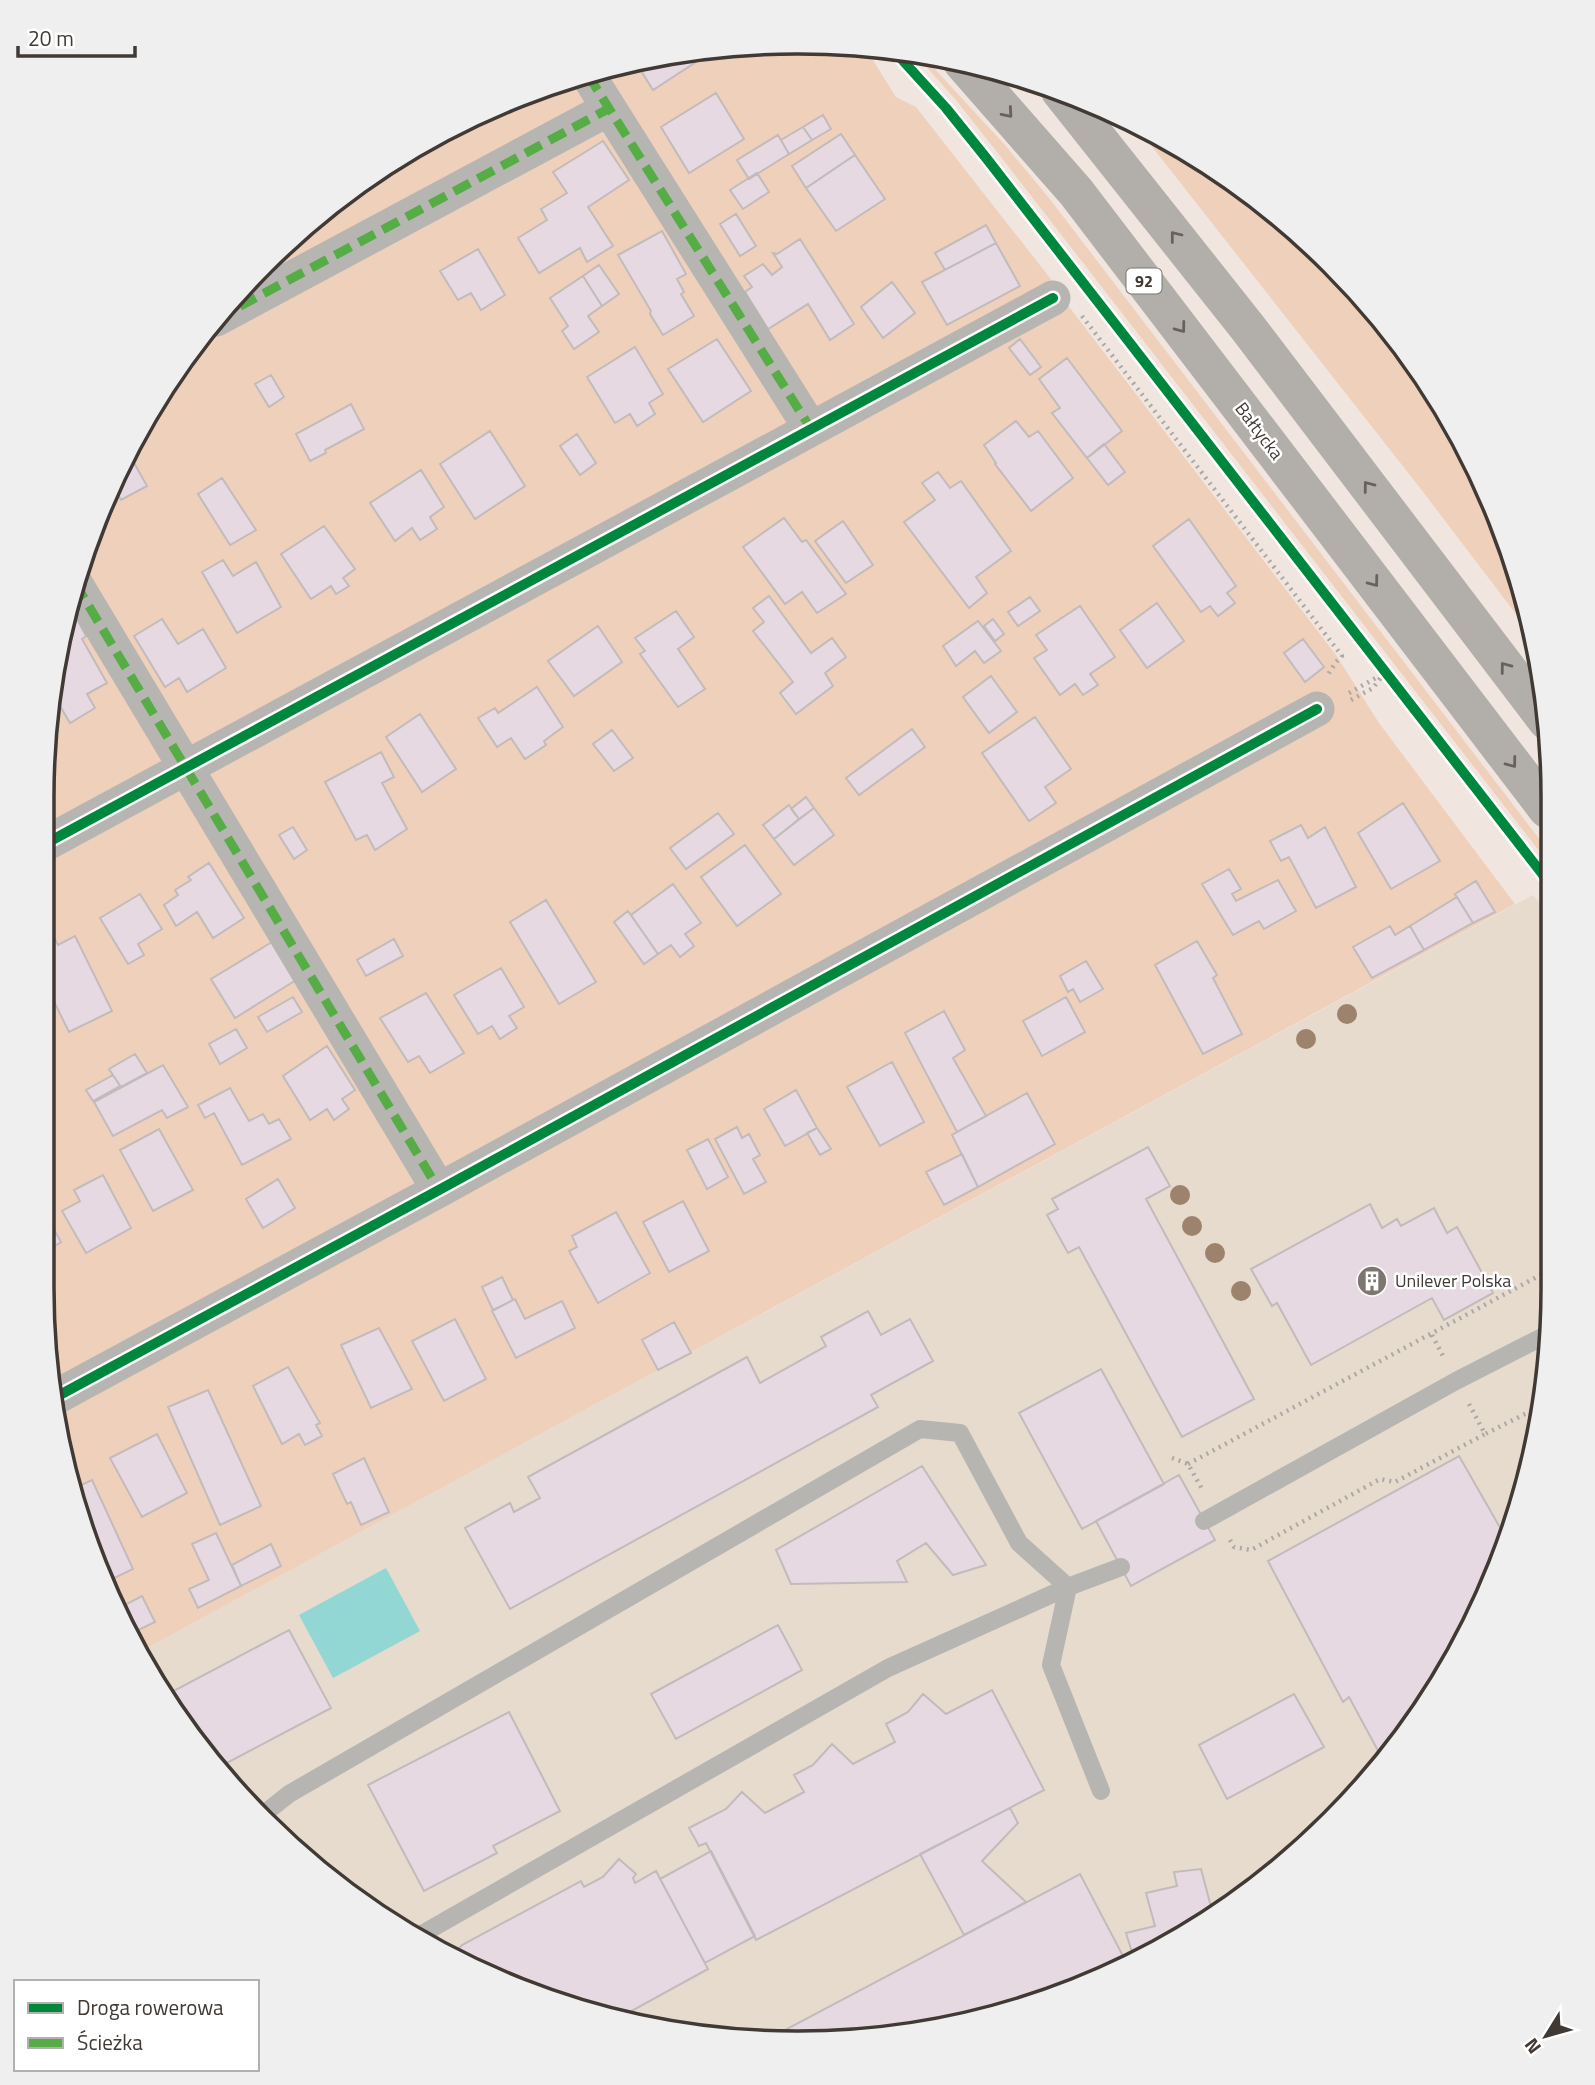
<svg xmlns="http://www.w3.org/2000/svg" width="1595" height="2085" font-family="'Titillium Web',sans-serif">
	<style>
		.industrial { fill: #e6dbcd }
		.green { fill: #efd0bb }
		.water { fill: #93d7d5 }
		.building { fill: #e7d9e1; stroke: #c2bbbb; stroke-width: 2 }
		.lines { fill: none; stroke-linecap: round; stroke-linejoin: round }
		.path { stroke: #aca9a5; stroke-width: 4.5; stroke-dasharray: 2 5; stroke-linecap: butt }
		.lane { stroke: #b7b5b2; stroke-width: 18 }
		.street { stroke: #b7b5b2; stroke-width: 35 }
		.primary { stroke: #b2aea9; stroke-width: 38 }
		.quiet { stroke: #56ac45; stroke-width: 9; stroke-dasharray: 18 9; stroke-linecap: butt }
		.cycleway-casing { stroke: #fff; stroke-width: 15 }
		.cycleway { stroke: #00873e; stroke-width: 10 }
		.tree { fill: #9d826c }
		.oneway { stroke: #68625d }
		.labels { text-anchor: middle; stroke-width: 5; stroke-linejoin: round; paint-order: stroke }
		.shield { fill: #fff; stroke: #797471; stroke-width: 2 }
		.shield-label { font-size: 16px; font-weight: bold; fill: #403934 }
		.street-label { font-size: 18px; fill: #403934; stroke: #fff }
		.poi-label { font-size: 18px; fill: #403934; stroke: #fff; text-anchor: start }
		.rim { fill: none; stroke: #403934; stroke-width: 3.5 }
	</style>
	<rect width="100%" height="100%" fill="#f1e6df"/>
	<path class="industrial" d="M1533,895L1547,912L1546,1387L1496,1576L1426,1707L1332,1821L1217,1916L1131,1965L993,2017L798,2043L602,2017L420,1942L264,1822L143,1666L138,1653Z"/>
	<path class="green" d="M798,42L866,49L896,97L916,107L1050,278L1070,308L1336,655L1379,723L1515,904L138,1653L68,1483L42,1287L44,748L68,602L120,463L198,338L299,230L378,169L509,99L651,56Z
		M914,53L921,54L1005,145L1049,198L1547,849V861L997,152L955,99Z
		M1135,125L1218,170L1332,264L1426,378L1513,554L1532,635L1420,488Z"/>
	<path class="water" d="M386,1568L420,1631L333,1678L299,1615Z"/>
	<path class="building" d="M690,53L696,62L653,90L635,61L651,56Z
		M716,93L744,139L689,173L661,127Z
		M823,115L831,129L812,140L803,127Z
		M803,127L812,140L789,154L781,140Z
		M841,134L855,155L806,188L792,166Z
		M778,135L789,154L749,179L737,160Z
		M603,141L629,180L588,207L613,246L587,262L580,248L539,273L518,238L547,220L541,209L567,193L553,172Z
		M855,155L885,199L836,231L806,188Z
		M757,173L769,192L743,209L730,190Z
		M736,214L756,246L740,256L720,224Z
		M986,225L996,243L945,270L935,253Z
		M662,231L686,274L677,279L684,292L681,294L694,316L663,335L650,314L651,311L618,255Z
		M800,239L854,324L830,340L808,304L768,329L745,292L752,287L744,276L763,264L772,275L782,267L773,253L777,254Z
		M996,243L1020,286L947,325L922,282Z
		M478,249L505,295L481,310L471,293L458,300L440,271Z
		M599,265L619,294L602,306L583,276Z
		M583,276L602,306L588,316L599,332L574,349L562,331L568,326L550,298Z
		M892,282L915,313L883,338L861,307Z
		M717,339L751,391L703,422L668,369Z
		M1020,339L1041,367L1030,375L1009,348Z
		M635,347L663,394L649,403L655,414L637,426L630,414L615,423L587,377Z
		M1067,358L1122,431L1087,458L1052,413L1060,408L1039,379Z
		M271,375L284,397L269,407L255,384Z
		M351,404L364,429L325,450L326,453L310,461L296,434Z
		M1016,421L1029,437L1038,431L1073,478L1031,511L995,464L996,463L984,445Z
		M490,431L525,486L475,519L440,464Z
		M577,434L596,463L580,475L560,446Z
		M1104,444L1125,472L1108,485L1087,458Z
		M129,454L147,486L121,500L112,484L120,463Z
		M421,470L444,507L430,517L437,529L420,540L412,528L395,541L370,503Z
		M938,472L950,488L961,481L1011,551L976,577L987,593L969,608L904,522L935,500L922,483Z
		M222,478L256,530L230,545L198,494Z
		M784,518L802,542L806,540L846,594L817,613L802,592L785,604L743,547Z
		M1189,519L1236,586L1227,593L1235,603L1218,616L1210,606L1201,612L1153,546Z
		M843,521L873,565L846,583L815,541Z
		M324,526L355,569L343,578L349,586L336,594L331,586L311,599L281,554Z
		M223,560L233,576L256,562L281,607L237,633L202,572Z
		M769,596L811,653L832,638L846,657L825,673L833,686L796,714L780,693L793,682L753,631L764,622L753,608Z
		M1030,597L1040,611L1018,626L1008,612Z
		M1157,603L1184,641L1147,668L1120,630Z
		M70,606L86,636L82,639L107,683L87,694L95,708L70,723L53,694L67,608Z
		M1080,606L1115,657L1090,674L1098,685L1083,695L1075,684L1060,695L1034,658L1047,650L1036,635Z
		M676,611L694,637L678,649L705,689L678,707L640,654L645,651L635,638Z
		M162,619L178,644L203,629L226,668L187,692L179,678L165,687L134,636Z
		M993,619L1004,634L995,641L984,626Z
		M978,621L1001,651L984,663L975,651L956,666L943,646Z
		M598,626L622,662L574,696L548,661Z
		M1303,639L1324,667L1305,682L1284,653Z
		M991,676L1017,712L989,733L963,697Z
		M537,687L563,727L544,741L546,745L525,759L511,738L497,747L478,718L495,708L498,713Z
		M420,714L456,769L422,792L386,737Z
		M1035,717L1071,769L1045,787L1056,803L1029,821L982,753Z
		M912,729L925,747L859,795L846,778Z
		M612,730L633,758L614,771L593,744Z
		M381,752L394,777L382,783L407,829L375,850L367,835L356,840L325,782Z
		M806,797L814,808L799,819L791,809Z
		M1403,803L1440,861L1391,889L1358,833Z
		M789,805L799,819L774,839L763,825Z
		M814,808L834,835L794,865L774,839Z
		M718,813L734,834L686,869L670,848Z
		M1301,825L1308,838L1325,827L1356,887L1316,908L1289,857L1281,861L1270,841Z
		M293,827L307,850L294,859L279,835Z
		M745,845L781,894L737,926L701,877Z
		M209,863L244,918L213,938L197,912L176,926L164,905L178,895L175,890L191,880L188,877Z
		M1229,869L1241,889L1232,894L1236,901L1278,880L1296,911L1264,929L1259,921L1233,935L1202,884Z
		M1476,881L1495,912L1473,923L1455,894Z
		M673,884L701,923L685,934L694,946L680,957L671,945L658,954L631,915Z
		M140,894L162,929L138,944L144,955L128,964L100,918Z
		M1457,897L1473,923L1424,950L1410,926Z
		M546,900L596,982L559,1004L510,922Z
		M628,911L658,954L644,964L614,922Z
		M1390,926L1395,935L1410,926L1424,950L1372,978L1353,947Z
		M53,935L58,945L75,936L112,1011L69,1032L43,979V940Z
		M277,939L301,977L235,1018L211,979Z
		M394,939L403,956L366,976L357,960Z
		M1197,941L1217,975L1213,978L1242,1034L1203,1054L1155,965Z
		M1086,961L1103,989L1080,1002L1073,989L1068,992L1060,976Z
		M501,968L524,1007L509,1016L517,1028L500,1039L492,1026L478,1034L454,995Z
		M426,993L464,1053L430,1073L419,1056L408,1062L380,1018Z
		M293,997L302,1012L267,1032L258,1017Z
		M1066,997L1085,1032L1042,1056L1023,1021Z
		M944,1011L965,1050L953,1058L986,1116L957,1132L905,1033Z
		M236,1029L247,1048L220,1064L209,1044Z
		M327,1046L355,1090L342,1099L349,1109L334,1120L327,1109L310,1120L283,1076Z
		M135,1054L147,1073L121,1087L109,1069Z
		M892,1062L924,1122L880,1146L847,1087Z
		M163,1065L188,1107L167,1118L162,1110L113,1136L94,1102Z
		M113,1075L120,1086L93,1101L86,1090Z
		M230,1088L249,1121L263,1114L269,1124L279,1119L291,1139L242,1165L214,1113L205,1118L198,1105Z
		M796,1090L817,1128L785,1146L764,1109Z
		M1027,1093L1055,1144L978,1187L952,1135Z
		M737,1127L742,1138L749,1134L760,1155L753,1159L766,1182L744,1194L715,1139Z
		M817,1128L831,1149L820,1155L807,1133Z
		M159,1129L193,1190L153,1211L120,1150Z
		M708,1139L728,1177L707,1189L687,1150Z
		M1148,1147L1170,1186L1146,1199L1254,1399L1182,1437L1079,1247L1068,1253L1047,1215L1058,1209L1052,1199Z
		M962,1154L978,1187L944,1205L926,1172Z
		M103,1175L131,1228L86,1253L62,1211L80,1201L74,1190Z
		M278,1179L295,1208L263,1228L246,1199Z
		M683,1201L709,1251L669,1272L643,1222Z
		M1370,1204L1382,1228L1397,1219L1401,1226L1434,1208L1447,1233L1457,1227L1493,1293L1444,1320L1432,1298L1311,1365L1277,1303L1272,1306L1251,1269Z
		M42,1207L61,1242L42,1253Z
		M616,1212L650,1273L598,1303L569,1251L577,1247L572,1236Z
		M502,1277L513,1300L493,1310L482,1287Z
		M515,1299L525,1319L562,1301L575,1328L516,1358L492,1311Z
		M868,1311L881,1335L910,1319L933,1361L871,1395L878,1407L510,1609L465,1528L510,1503L514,1512L540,1498L528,1477L747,1357L760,1383L826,1346L821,1337Z
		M455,1319L486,1379L444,1401L412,1341Z
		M674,1322L691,1353L658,1370L642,1340Z
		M379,1328L412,1389L371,1408L341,1345Z
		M288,1367L320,1423L316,1425L322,1436L305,1445L299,1434L282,1444L253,1386Z
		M1101,1369L1164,1484L1082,1529L1019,1413Z
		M208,1390L261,1506L220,1525L168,1407Z
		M157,1434L187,1493L142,1517L110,1458Z
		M1459,1456L1506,1538L1496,1576L1426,1707L1383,1760L1349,1697L1343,1702L1268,1561Z
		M364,1458L389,1512L361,1525L351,1502L347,1504L333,1474Z
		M922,1466L986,1565L953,1575L926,1543L897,1561L907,1582L791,1584L776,1550Z
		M1179,1475L1215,1540L1131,1586L1096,1521Z
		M92,1480L133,1569L108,1581L70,1490Z
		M216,1533L241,1586L198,1608L189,1589L209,1580L192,1544Z
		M271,1544L281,1566L241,1586L232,1565Z
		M142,1596L155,1622L130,1634L119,1608Z
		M778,1625L802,1670L676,1739L651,1694Z
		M289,1630L331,1708L221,1766L166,1695Z
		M992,1690L1044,1790L756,1940L706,1843L699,1846L689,1828L726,1809L742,1792L765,1813L804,1792L794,1775L813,1765L832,1744L853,1764L895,1742L886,1724L908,1712L923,1694L946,1714Z
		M1294,1694L1324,1747L1227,1799L1199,1745Z
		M509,1712L560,1811L493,1846L497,1853L424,1891L368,1785Z
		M1010,1808L1018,1823L982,1861L1026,1902L964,1935L920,1854Z
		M711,1851L755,1936L705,1963L660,1879Z
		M619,1859L636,1874L633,1878L635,1883L656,1871L708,1969L617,2019L602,2017L453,1955L462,1945L581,1881L584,1887L603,1877Z
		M1201,1869L1214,1918L1131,1965L993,2017L798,2043L768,2039L1080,1874L1123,1956L1132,1952L1126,1933L1155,1926L1146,1893L1177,1886L1174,1872Z"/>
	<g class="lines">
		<path class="path" d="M1082,316L1342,656L1336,662L1327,676
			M1349,693L1381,675
			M1351,700L1373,688L1385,672
			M1432,1335L1443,1356
			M1469,1404L1485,1434L1541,1406
			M1172,1458L1188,1464L1202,1489
			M1188,1464L1546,1272
			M1230,1540L1234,1547L1251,1550L1380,1479L1395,1482L1485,1434"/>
		<path class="lane" d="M1204,1521L1456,1381L1546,1335
			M1068,1587L1051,1665L1101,1791
			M260,1817L289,1794L920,1429L960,1433L1019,1543L1068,1587
			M415,1938L888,1668L1068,1587L1121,1567"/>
		<path class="street" d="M588,75L811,429
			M216,319L608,109
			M75,583L439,1190
			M43,845L1053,298
			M56,1397L439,1190L1317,709"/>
		<path class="primary" d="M962,62L1076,192L1547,809
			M1060,91L1248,328L1547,721"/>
		<path class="quiet" d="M588,75L811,429
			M216,319L608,109
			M75,583L439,1190"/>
		<g class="cycleway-casing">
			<path id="cycleway" d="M895,52L946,108L987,159L1547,880
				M43,845L1053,298
				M56,1397L439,1190L1317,709"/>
		</g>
		<use href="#cycleway" class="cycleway"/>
	</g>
	<g class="tree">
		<circle cx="1347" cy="1014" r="10"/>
		<circle cx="1306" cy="1039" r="10"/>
		<circle cx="1180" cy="1195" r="10"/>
		<circle cx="1192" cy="1226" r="10"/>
		<circle cx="1215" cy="1253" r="10"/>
		<circle cx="1241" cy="1291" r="10"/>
	</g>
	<defs><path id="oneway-chevron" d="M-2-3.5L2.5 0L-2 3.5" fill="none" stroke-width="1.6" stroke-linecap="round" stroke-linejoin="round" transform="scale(1.75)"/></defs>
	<g class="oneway">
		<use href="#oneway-chevron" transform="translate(1008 113) rotate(49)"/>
		<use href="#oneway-chevron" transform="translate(1175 236) rotate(-128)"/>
		<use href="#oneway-chevron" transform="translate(1181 328) rotate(53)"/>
		<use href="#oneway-chevron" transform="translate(1368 486) rotate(-127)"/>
		<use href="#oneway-chevron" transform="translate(1374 582) rotate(53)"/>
		<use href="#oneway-chevron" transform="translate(1505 667) rotate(-127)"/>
		<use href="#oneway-chevron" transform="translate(1512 763) rotate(53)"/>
	</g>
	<defs>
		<g id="building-disc" transform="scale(1.575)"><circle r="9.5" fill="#7e7670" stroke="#fff"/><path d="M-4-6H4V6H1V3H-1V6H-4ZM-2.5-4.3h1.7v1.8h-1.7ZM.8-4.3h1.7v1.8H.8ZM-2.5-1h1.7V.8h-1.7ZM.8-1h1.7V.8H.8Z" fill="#fff"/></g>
	</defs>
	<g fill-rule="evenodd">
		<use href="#building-disc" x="1372" y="1281"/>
	</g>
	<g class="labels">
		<rect class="shield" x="1126.5" y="268.5" width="35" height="25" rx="5"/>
		<g class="shield-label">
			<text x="1144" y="287">92</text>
		</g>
		<g class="street-label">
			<text transform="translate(1259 431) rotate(53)" y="6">Bałtycka</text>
		</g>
		<g class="poi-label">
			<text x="1395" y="1287">Unilever Polska</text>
		</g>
	</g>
	<path d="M0 0H1595V2085H0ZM797 54H798A743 743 0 0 1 1541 797V1288A743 743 0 0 1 798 2031H797A743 743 0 0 1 54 1288V797A743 743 0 0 1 797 54Z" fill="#f0efef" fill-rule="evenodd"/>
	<path class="rim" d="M797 54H798A743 743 0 0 1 1541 797V1288A743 743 0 0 1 798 2031H797A743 743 0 0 1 54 1288V797A743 743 0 0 1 797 54Z"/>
	<rect x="14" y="1980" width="245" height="91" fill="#ffffff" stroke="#b3b0ae" stroke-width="2"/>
	<rect x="28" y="2003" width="35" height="10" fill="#00873e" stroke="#b3b0ae" stroke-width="2"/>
	<text x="77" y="2015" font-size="21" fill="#403934">Droga rowerowa</text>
	<rect x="28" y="2038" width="35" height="10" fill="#56ac45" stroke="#b3b0ae" stroke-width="2"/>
	<text x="77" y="2050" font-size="21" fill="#403934">Ścieżka</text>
	<g transform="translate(1546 2036) rotate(233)" stroke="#ffffff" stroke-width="5" paint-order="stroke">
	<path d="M0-5L12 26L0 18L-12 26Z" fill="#403934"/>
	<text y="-10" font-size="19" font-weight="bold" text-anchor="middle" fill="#403934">N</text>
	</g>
	<path d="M18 46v10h117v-10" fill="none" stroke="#403934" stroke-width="3.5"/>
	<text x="28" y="46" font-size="21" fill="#403934" stroke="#ffffff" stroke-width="5" paint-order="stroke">20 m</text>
</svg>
